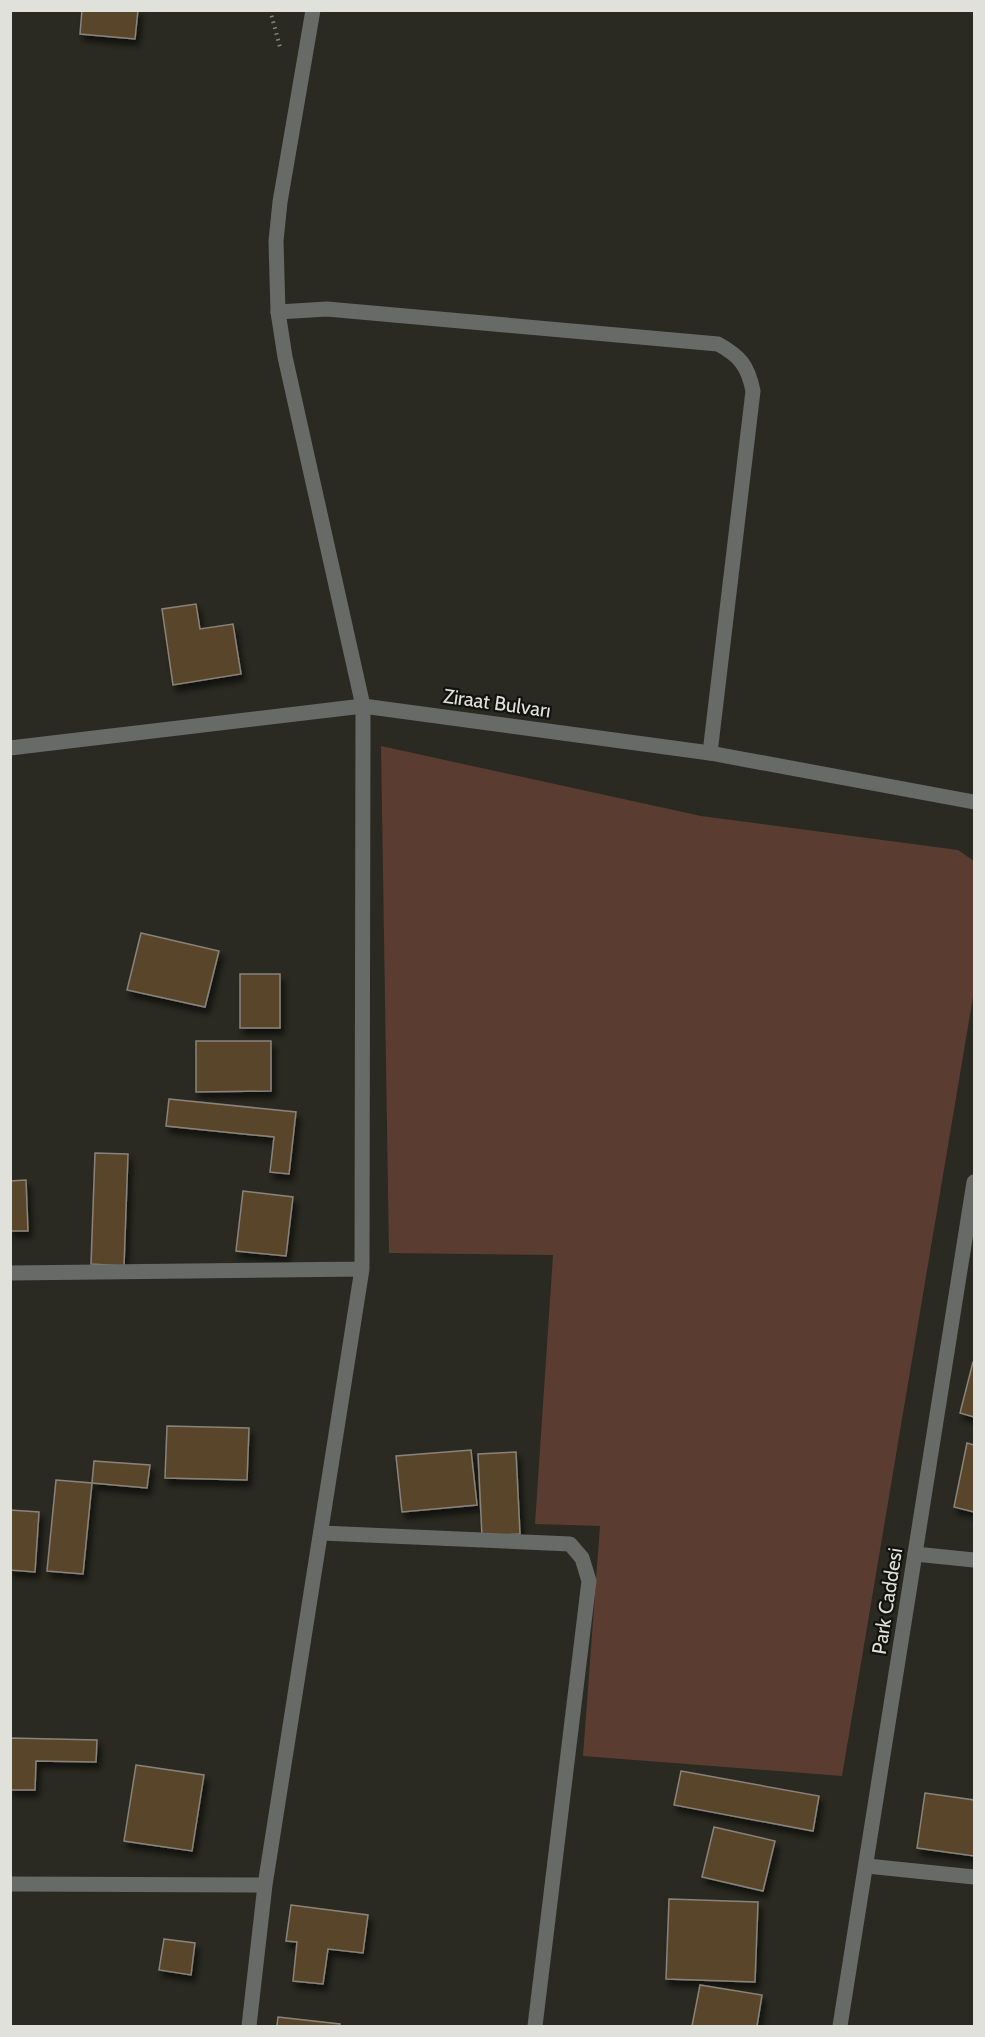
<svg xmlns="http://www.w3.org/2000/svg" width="985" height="2037" font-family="Cabin,sans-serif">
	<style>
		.green { fill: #5a3c31 }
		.building { fill: #59452b; stroke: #89837b; stroke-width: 1.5; filter: url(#shadow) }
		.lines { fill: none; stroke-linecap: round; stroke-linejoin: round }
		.path { stroke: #85857f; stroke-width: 4; stroke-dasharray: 1.5 4.5; stroke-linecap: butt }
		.service { stroke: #676a66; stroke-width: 15 }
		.minor { stroke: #676a66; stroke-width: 15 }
		.tertiary { stroke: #676a66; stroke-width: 15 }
		.labels { text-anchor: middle; stroke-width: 4.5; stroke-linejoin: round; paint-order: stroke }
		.street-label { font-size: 20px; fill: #e1e1dc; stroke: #12120f }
	</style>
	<defs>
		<filter id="shadow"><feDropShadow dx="3.5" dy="6" stdDeviation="3" flood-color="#0009"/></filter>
	</defs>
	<rect width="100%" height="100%" fill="#2a2a22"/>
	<path class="green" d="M381,746L701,816L958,850L974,861V991L842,1776L583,1756L600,1526L535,1524L553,1255L389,1253Z"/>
	<path class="building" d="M82,10H138L135,39L80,34Z
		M196,604L200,629L233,624L241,674L173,685L162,609Z
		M141,933L219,951L205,1007L127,990Z
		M240,974H280V1028H240Z
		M196,1041H271V1091L196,1092Z
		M169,1099L296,1112L289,1174L270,1172L274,1137L166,1126Z
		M95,1153L128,1154L124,1266L91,1264Z
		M26,1180L28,1231H10V1181Z
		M243,1191L293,1197L286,1256L236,1251Z
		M973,1362H974V1417L960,1413Z
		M167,1426L249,1428L247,1480L165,1478Z
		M967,1443L974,1445V1512L954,1507Z
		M471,1450L477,1505L402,1512L396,1456Z
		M516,1452L520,1534L482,1536L478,1454Z
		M94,1461L150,1465L147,1488L92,1483Z
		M56,1480L92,1483L83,1574L47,1571Z
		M10,1510L39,1512L35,1572L10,1570Z
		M10,1738L97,1740L96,1762L36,1761L35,1790H10Z
		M136,1765L204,1775L192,1851L124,1841Z
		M681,1771L819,1796L813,1831L674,1805Z
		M925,1793L974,1800V1856L917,1848Z
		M714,1827L775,1841L763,1891L702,1877Z
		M669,1899L758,1902L755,1982L666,1979Z
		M291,1905L368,1915L363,1953L328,1949L323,1984L293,1981L297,1942L286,1941Z
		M164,1939L195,1943L191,1975L159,1970Z
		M700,1985L762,1995L757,2026H692Z
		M278,2017L340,2024V2026H277Z"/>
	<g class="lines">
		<path class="path" d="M270,10L280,47"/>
		<path class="service" d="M278,312L327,309L718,344C740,356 748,366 753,391L710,753"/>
		<path class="minor" d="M10,1273L362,1269
			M322,1533L570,1544L582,1558L589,1581L535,2026
			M915,1554L974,1560
			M867,1866L974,1877
			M10,1884L265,1885
			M249,2026L265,1885L362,1269L363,706L285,357L278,312L276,241L280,202L313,10"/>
		<path class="tertiary" d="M10,748L363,706L710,753L974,802
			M840,2026L974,1182"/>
	</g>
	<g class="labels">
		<g class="street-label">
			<text transform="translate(497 703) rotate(8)" y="7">Ziraat Bulvarı</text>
			<text transform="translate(887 1601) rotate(-81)" y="7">Park Caddesi</text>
		</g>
	</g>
	<rect width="985" height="2037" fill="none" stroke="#e1e1dc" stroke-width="24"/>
</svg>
